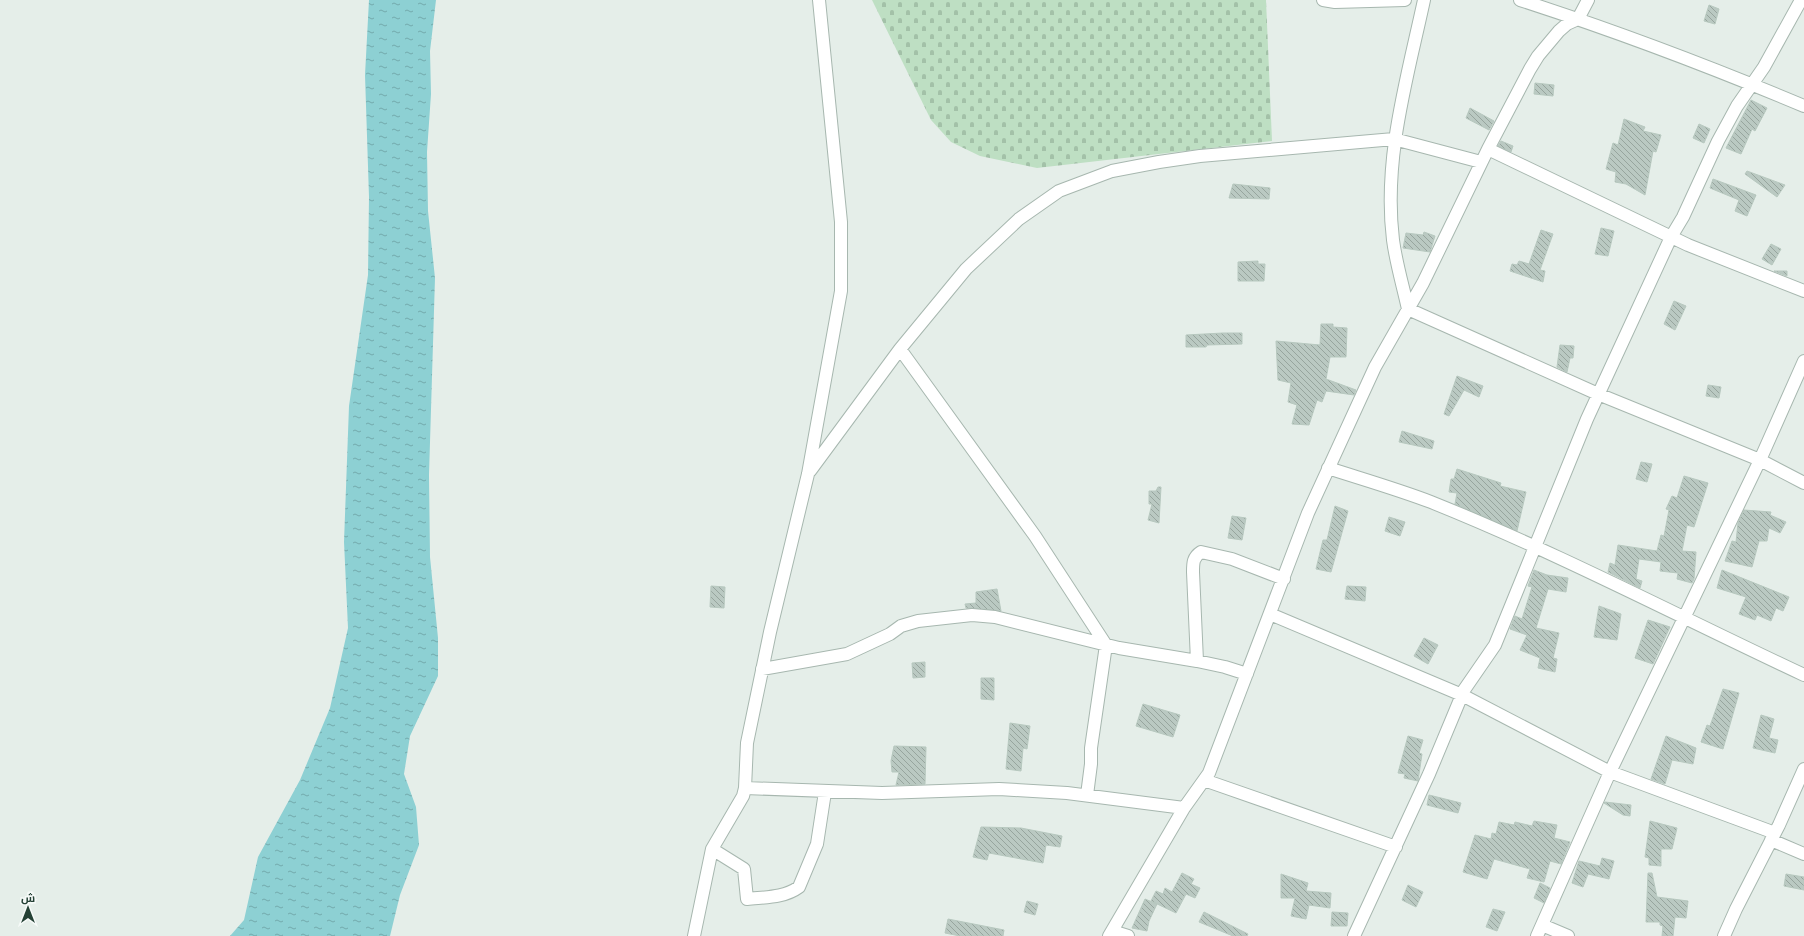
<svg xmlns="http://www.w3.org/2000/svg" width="1804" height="936" font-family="'PT Sans',Cairo,sans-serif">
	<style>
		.cemetery { fill: url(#cemetery-stones) }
		.water { fill: url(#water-ripples) }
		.building { fill: url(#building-back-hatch); stroke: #b7c8bf }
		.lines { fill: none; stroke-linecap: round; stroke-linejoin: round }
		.minor-casing { stroke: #a7b7af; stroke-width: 14 }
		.minor { stroke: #fff; stroke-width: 12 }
	</style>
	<defs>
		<pattern id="cemetery-stones" width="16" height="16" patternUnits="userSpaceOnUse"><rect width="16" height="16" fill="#bedfc3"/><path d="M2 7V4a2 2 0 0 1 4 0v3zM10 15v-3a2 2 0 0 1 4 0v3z" fill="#a3c1a8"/></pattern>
		<pattern id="water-ripples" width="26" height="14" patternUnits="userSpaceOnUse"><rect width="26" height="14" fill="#8dd0d3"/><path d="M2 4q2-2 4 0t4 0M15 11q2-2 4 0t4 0" fill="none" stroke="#73aaac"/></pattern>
		<pattern id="building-back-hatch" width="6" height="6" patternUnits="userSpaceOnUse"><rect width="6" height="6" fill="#bac9c2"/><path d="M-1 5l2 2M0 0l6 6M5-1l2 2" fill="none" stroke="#97a59e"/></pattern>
	</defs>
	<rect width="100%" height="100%" fill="#e5eee9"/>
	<path class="cemetery" d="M872,0H1266L1272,141L1037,168L980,156L951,142L931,120Z"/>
	<path class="water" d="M369,0H436L430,51L431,94L427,152L428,211L435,278L429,475L430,557L438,638V676L410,736L404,774L416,807L419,845L400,895L390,936H230L244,920L258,857L300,780L330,708L348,628L344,542L349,406L368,275L369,197L365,75Z"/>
	<path class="building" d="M1709,5L1719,9L1715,24L1704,21Z
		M1535,83L1554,85L1553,96L1534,94Z
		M1751,100L1767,108L1755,131L1752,129L1741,154L1726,148Z
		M1470,108L1494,121L1489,130L1466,118Z
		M1624,119L1645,127L1643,131L1661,135L1656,152L1653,151L1645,195L1626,184L1615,182L1616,172L1606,169L1613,143L1618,145Z
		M1699,124L1710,129L1704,143L1693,138Z
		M1501,141L1513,146L1511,152L1498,146Z
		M1747,171L1785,185L1777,197L1745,174Z
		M1713,179L1756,195L1747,216L1735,211L1739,200L1710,188Z
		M1233,184L1270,188L1269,199L1229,198Z
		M1601,228L1614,231L1608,256L1595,254Z
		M1541,230L1553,234L1540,270L1545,271L1543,282L1510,271L1512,264L1517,265L1519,261L1529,264Z
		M1424,232L1435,236L1430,252L1403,248L1406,233L1423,235Z
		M1771,244L1781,249L1772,265L1762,259Z
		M1258,261V264H1265L1264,281H1238V262Z
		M1774,271H1787V276Z
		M1674,301L1686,306L1675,330L1664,324Z
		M1321,324H1333V327L1347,328L1346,357H1330L1326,379L1356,390L1355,392L1354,395L1326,391L1322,402L1317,400L1309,425L1292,424L1297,405L1288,402L1291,383L1278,380L1276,341L1320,345Z
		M1223,333H1242V344L1207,345L1206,347H1186V335Z
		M1560,345L1574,346L1573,358H1570L1567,372L1557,367Z
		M1457,376L1483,386L1479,397L1464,390L1449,416L1444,414Z
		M1708,385L1721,387L1719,398L1706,396Z
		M1402,431L1434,441L1432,449L1399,442Z
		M1641,462L1652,464L1647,482L1636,479Z
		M1457,469L1501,483L1500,486L1526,492L1517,531L1455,504L1457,493L1449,492L1451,479H1454Z
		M1684,476L1708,483L1694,527L1687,525L1682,551L1696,552L1694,579L1692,583L1677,579L1678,573L1660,571L1661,562L1639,559L1636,579L1642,581L1640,588L1608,572L1610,563L1615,565L1618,545L1657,551L1661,535L1664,536L1669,510L1666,509L1672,496L1677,498Z
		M1158,487H1161L1159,523L1148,520L1152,504H1149V491H1156Z
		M1335,506L1348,511L1331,572L1316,569L1323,540H1327Z
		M1744,510L1771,512L1770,515L1786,522L1780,533L1769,528L1767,541H1759L1752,567L1725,561L1732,541L1736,542L1738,523Z
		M1232,516L1246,518L1242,540L1228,538Z
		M1389,517L1405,522L1400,536L1385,531Z
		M1534,570L1547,575L1568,578L1566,592L1548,589L1536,628L1559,633L1553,658L1557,659L1555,672L1538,668L1540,658L1520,650L1527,635L1510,629L1515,616L1522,619L1532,587L1528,586Z
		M1722,570L1789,597L1783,611L1776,608L1771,621L1757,615L1755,620L1739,614L1746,597L1717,588Z
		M711,586L725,587L724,608L710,607Z
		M1347,586L1366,587L1365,601L1345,599Z
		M997,589L1001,611L966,608L965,604L976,603V592Z
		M1599,606L1621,614L1617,640L1594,637Z
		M1648,620L1670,627L1653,664L1635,658Z
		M1424,638L1438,645L1428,664L1414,656Z
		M925,662V677L913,678L912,663Z
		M981,678H994V700L981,699Z
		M1723,689L1739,693L1723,749L1701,742L1707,725L1710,726Z
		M1143,704L1180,715L1173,737L1136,726Z
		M1761,715L1774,719L1769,738L1778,740L1775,753L1753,748Z
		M1010,723L1030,726L1027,749L1023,748L1021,771L1006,769Z
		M1408,736L1423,740L1419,753L1422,754L1418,781L1404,778L1405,774L1398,773Z
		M1666,736L1696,748L1693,764L1672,760L1665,784L1651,779Z
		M894,746L926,747L925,784L896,785L899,772H892L891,761Z
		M1429,795L1461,803L1458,813L1427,805Z
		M1605,802L1631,805L1630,816L1623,815L1604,803Z
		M1534,821L1557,825L1554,838L1570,842L1561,864L1550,861L1544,882L1527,878L1530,869L1494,859L1487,879L1463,872L1475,835L1491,839L1492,833L1496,834L1499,822L1514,825L1515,822L1532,826Z
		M1650,821L1677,828L1672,849H1661V866L1649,865V858L1645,857Z
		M981,827L1021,828L1062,836L1060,847L1046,845L1043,863L989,853L987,860L973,857Z
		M1602,858L1614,861L1609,879L1588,874L1583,887L1572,883L1579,861L1600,866Z
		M1182,873L1194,879L1191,884L1200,888L1195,898L1186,894L1176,913L1151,901L1156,891L1163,894L1165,888L1172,892Z
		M1648,873H1652L1657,897L1688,901L1686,918L1675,917L1673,936H1662L1663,926L1660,925V922H1646Z
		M1281,874L1308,883L1306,891L1331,893L1330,908L1309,905L1306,919L1291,916L1295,898H1281Z
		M1786,874L1804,877V890L1784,886Z
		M1540,883L1550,888L1544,903L1534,898Z
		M1408,885L1423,892L1416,907L1402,900Z
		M1145,899L1157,904L1149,921L1147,931L1132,928Z
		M1027,901L1038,904L1035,915L1024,912Z
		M1493,909L1505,912L1497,931L1486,927Z
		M1204,912L1248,934L1247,936H1233L1199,922Z
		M1332,912L1348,913L1347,926H1331Z
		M948,919L1004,930L1003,936H960L945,933Z"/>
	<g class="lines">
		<g class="minor-casing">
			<path id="minor" d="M1323,0L1335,2L1405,0
				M1424,0C1407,79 1383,159 1393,240C1396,263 1403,286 1408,309L1598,394L1760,460L1804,483
				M1520,0C1616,31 1711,67 1804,106
				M1488,149L1688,245L1804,291
				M900,349L1035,536L1106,645L1091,748V764L1087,795
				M1328,468C1362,479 1397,489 1431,502C1558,553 1680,617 1804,675
				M810,471L900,349L966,269L1019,219L1059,191L1112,171L1159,162L1200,156L1394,139L1481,162
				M1270,614L1462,695L1610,772L1775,833
				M1197,661L1193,572C1193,563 1193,557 1201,552L1232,559L1284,579
				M762,669L847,654L890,634L901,626L918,621L972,615L995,617L1119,648L1197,661L1225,667L1247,674
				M1204,780L1396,847
				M745,788L882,793L999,789L1067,793L1184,808
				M1771,840L1804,854
				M712,849L744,869L747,899C765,897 784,898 799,887L817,844L825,792
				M1542,925L1568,936
				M1112,931L1128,936
				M694,936L712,849L743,796L745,788L747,743L770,632L808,474L841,291V222L819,0
				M1109,936L1184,808L1209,773L1308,513L1375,367L1423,283L1488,149L1530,69L1538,56L1559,31L1567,24L1578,19L1588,0
				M1354,936L1429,774L1464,690L1495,645L1587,419L1671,237L1683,217L1718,141L1737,106L1764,67L1801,0
				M1537,936L1610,772L1760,460L1804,361
				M1724,936L1736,909L1779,825L1804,769"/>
		</g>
		<use href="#minor" class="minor"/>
	</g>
	<g transform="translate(28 908)" stroke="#f6faf8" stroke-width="3" paint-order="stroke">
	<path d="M0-3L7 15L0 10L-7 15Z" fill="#244135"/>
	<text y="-6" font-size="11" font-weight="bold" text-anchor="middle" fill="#244135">ش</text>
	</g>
</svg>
